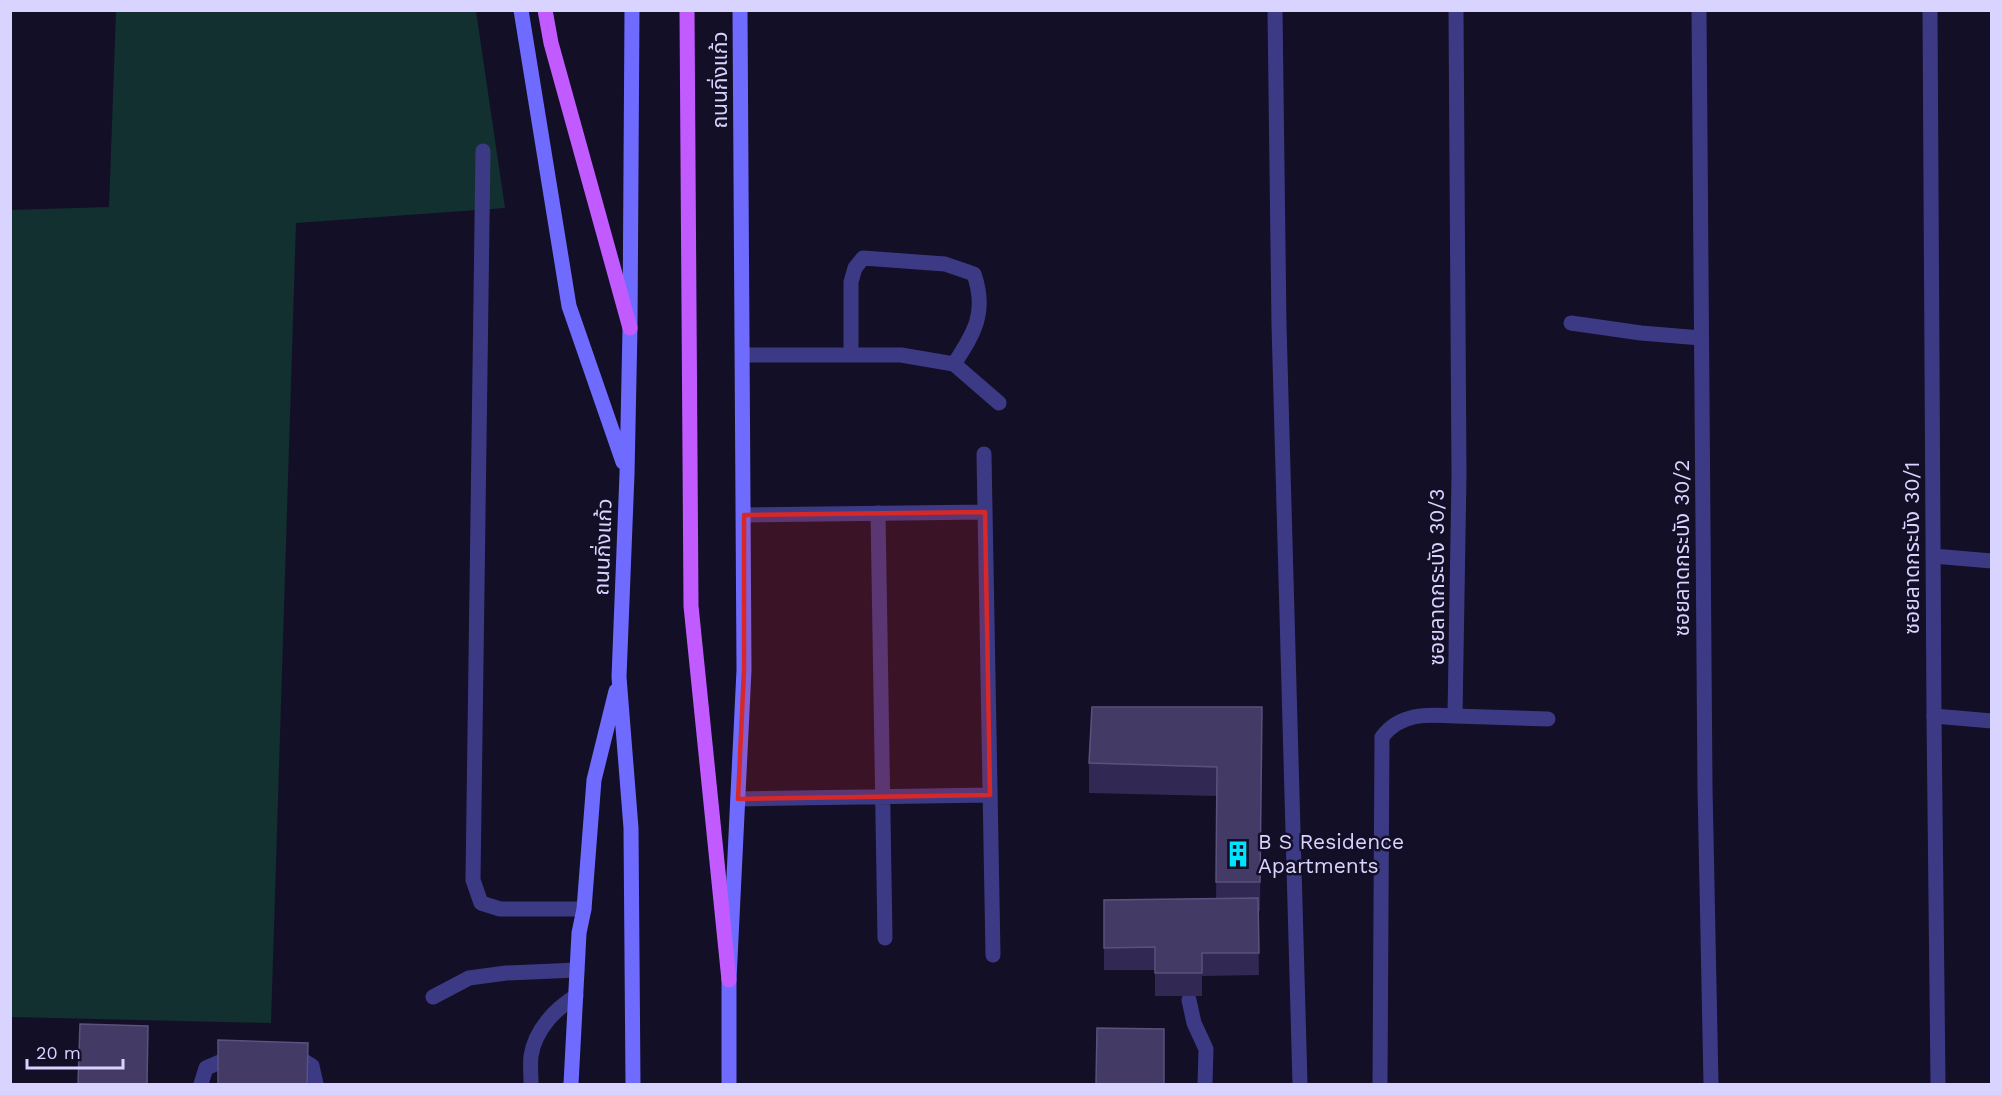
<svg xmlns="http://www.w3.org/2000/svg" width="2002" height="1095" font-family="'Work Sans','Noto Sans Thai',sans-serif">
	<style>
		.green { fill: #12302f }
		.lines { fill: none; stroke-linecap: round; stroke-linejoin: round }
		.lane { stroke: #3d3a85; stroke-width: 15 }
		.street { stroke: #3d3a85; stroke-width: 15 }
		.secondary { stroke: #6f6bff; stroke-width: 15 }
		.primary { stroke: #c25bff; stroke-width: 15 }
		.wall { fill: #312854 }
		.shaded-wall { fill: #1d163a }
		.building { fill: #433a66; stroke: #5a527e; stroke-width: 1.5 }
		.marked { fill: #d62828; fill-opacity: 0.2; stroke: #d62828; stroke-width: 4.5; stroke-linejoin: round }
		.labels { text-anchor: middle; stroke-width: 5; stroke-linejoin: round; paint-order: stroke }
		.street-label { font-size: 21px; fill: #d9d4ff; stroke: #130f26 }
		.poi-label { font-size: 21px; fill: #d9d4ff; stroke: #130f26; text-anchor: start }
	</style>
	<rect width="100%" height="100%" fill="#130f26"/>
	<path class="green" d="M116,11H476L505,208L296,223L271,1023L11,1017L10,210L109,207Z"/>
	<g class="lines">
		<path class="lane" d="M1275,10L1279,325L1300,1084
			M1571,323L1641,333L1701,338
			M743,355H901L954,364L999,403
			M851,355V282L855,268L863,258L945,264L974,274C987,312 975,332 954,364
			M1455,716L1548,719
			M1934,716L1992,721
			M433,997L469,978L506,973L577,970
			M1189,1000L1194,1023L1206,1049L1205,1084
			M1380,1084L1382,737C1400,713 1427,714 1455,716L1459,475L1456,10"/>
		<path class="street" d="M1699,10L1705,787L1711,1084
			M1930,10L1934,716L1938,1084
			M483,151L473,880L481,903L500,909H584
			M984,454L993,955
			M878,513L885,938
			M744,515L985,512
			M1933,556L1992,561
			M738,799L990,795
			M289,1056L299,1058L312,1066L316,1084
			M201,1084L206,1068L220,1062L238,1059
			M531,1084C531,1075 530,1065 531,1056C535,1030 555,1009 576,996"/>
		<path class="secondary" d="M521,10L569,306L623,462
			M632,10L630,328L627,474L619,677L631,828L633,1084
			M571,1084L579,933L584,909L594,780L616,691
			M729,1084V980L744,670L740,10"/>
		<path class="primary" d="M545,10L551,43L630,328
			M687,10L691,606L729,980"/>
	</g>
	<path class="wall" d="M1262,707L1260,911H1258L1259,975L1202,976V996H1155V970H1104V900L1216,899L1217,796L1089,793V763Z"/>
	<path class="shaded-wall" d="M148,1026V1084H147Z"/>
	<path class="building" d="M1092,707H1262L1260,882H1216L1217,767L1089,763Z
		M1258,898L1259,953H1202V973H1155V947L1104,948V900Z
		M80,1024L148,1026L147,1084H78Z
		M1097,1028L1164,1029V1084H1096Z
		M218,1040L308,1043L307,1084H218Z"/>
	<path class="marked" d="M985,512L990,795L738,799L744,670V515Z"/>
	<defs>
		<g id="building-bare" transform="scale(2.07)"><path d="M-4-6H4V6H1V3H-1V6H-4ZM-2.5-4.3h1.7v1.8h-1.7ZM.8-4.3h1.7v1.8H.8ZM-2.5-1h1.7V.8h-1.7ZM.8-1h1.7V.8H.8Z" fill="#00e5ff" stroke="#130f26" stroke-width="2.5" paint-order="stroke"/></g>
	</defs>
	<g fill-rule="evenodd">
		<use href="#building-bare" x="1238" y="854"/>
	</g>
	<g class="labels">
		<g class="street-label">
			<text transform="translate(720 80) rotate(-90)" y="7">ถนนกิ่งแก้ว</text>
			<text transform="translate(603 547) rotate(-88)" y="7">ถนนกิ่งแก้ว</text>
			<text transform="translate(1682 548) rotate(-90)" y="7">ซอยลาดกระบัง 30/2</text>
			<text transform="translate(1912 548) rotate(-90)" y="7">ซอยลาดกระบัง 30/1</text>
			<text transform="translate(1437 577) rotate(-90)" y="7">ซอยลาดกระบัง 30/3</text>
		</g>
		<g class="poi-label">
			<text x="1258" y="849">B S Residence<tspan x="1258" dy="24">Apartments</tspan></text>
		</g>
	</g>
	<rect width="2002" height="1095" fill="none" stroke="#d9d4ff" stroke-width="24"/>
	<path d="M27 1059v9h96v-9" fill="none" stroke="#d9d4ff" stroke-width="3"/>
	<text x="36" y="1059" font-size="18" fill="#d9d4ff" stroke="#130f26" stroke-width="4.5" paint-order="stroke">20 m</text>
</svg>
